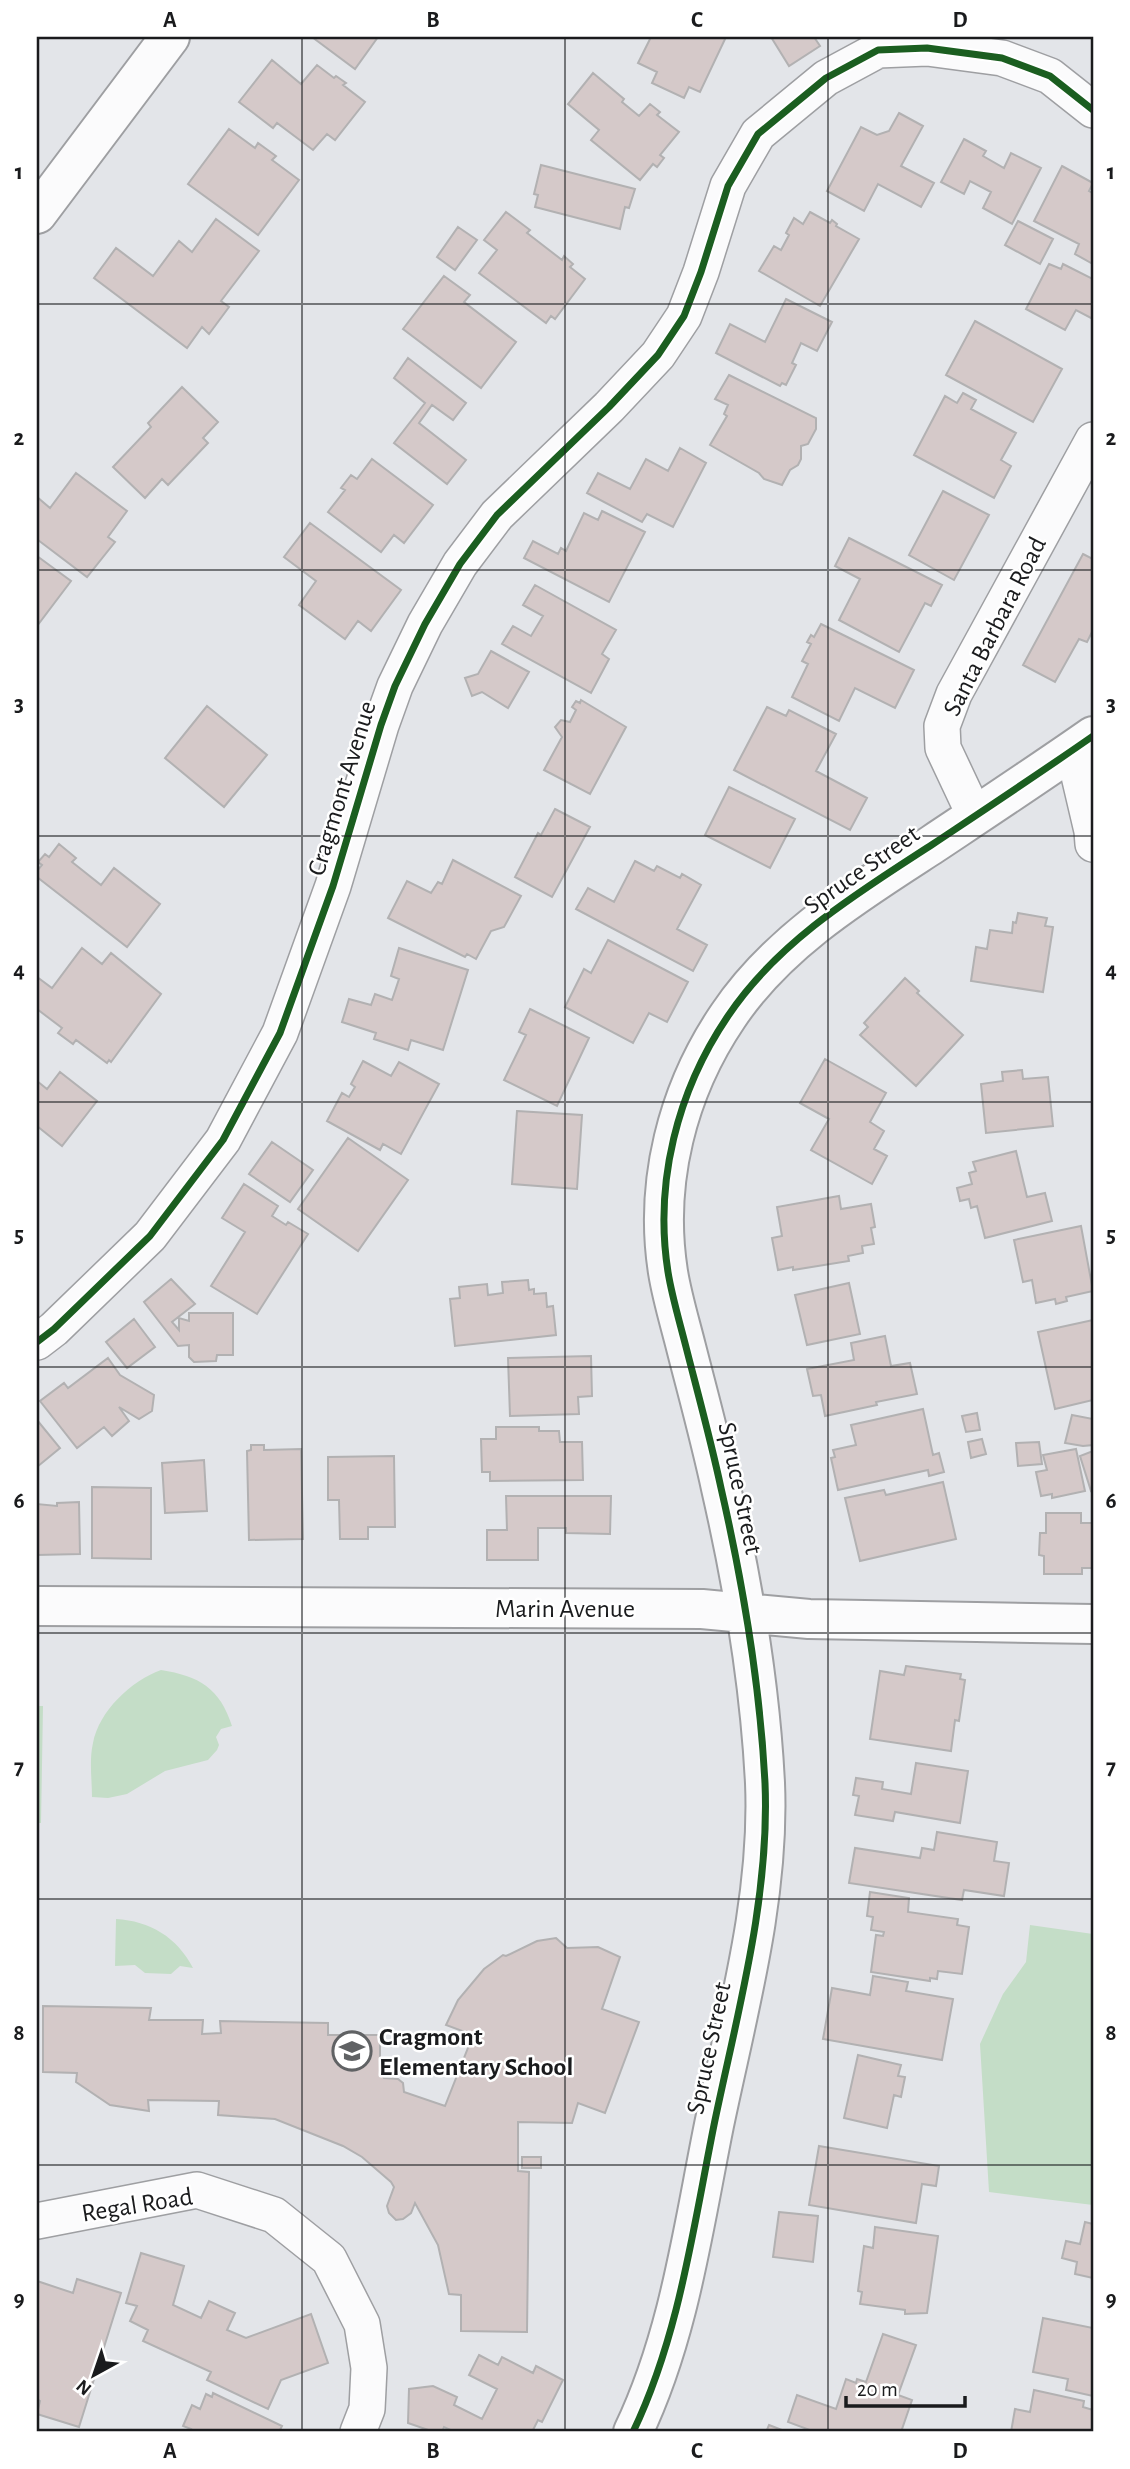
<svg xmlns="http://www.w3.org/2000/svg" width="1130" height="2469" font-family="'Alegreya Sans',sans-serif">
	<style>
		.green { fill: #c4ddc7 }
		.building { fill: #d5c9c9; stroke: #b2b1b2; stroke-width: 2 }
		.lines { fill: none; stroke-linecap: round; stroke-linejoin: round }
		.minor-casing { stroke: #9e9fa2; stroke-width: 38 }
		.tertiary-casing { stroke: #9e9fa2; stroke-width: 42 }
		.minor { stroke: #fbfbfc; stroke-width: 35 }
		.tertiary { stroke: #fbfbfc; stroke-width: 38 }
		.cycleway-casing { stroke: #fff; stroke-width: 11 }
		.cycleway { stroke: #1b5e20; stroke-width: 7 }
		.grid { fill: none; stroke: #1a1b1d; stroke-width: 2; stroke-opacity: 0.55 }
		.labels { text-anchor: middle; stroke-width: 5; stroke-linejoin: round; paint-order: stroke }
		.street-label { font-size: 26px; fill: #1a1b1d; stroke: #fff }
		.poi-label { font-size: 26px; font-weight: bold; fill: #1a1b1d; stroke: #fff; text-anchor: start }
		.neatline { fill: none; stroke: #1a1b1d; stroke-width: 2.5 }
		.grid-label { font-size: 23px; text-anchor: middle; font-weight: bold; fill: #1a1b1d }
	</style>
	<rect width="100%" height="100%" fill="#e3e5e9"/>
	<path class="green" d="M161,1670C199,1676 220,1688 232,1726L221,1729L216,1737L219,1745L217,1750L208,1760L165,1771L127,1794L108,1798L92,1797C92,1780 89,1760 93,1743C99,1711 131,1681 161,1670Z
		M37,1706H43L41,1823H37Z
		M116,1919C150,1921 177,1937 193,1968L180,1966L171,1974L145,1973L135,1965L115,1966Z
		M1030,1925L1093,1934V2205L989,2192L980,2044L1003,1994L1026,1962Z"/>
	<path class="building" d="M312,37H378L355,69Z
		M651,37H726L700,92L689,87L684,98L652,83L657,72L638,63Z
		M771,37H814L820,46L789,66Z
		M272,60L301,84L317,65L334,78L336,76L346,83L343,85L365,102L335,140L327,134L313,150L277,123L273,128L239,102Z
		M593,73L624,99L622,102L639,116L650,104L660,112L657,115L679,132L660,155L664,158L657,167L653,164L640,180L591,140L599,130L568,104Z
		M899,113L923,126L901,166L934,183L921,207L878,184L864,211L827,191L861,127L877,135L889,131Z
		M229,129L255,148L258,143L276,156L272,160L299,180L258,235L188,184Z
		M964,139L986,151L983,156L1004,168L1011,153L1041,168L1012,224L983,208L991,192L970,181L964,194L941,182Z
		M541,165L635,189L629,208L625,207L620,229L535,207L538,195L534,194Z
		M1062,166L1093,183L1089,191L1093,193V264L1075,254L1079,244L1034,221Z
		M506,212L530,230L527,233L562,260L564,256L573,264L570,267L585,279L555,319L551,316L546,323L479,273L497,250L484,240Z
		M810,212L830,223L832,220L837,224L836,226L859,239L820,306L759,271L774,246L781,250L789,235L786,233L794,218L803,224Z
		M216,219L259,251L221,301L229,307L209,334L202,327L187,348L94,278L116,248L153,276L179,241L192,252Z
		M1018,221L1053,239L1040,264L1005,245Z
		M458,227L477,240L455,270L437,257Z
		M1049,264L1061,269L1063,264L1093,279V319L1076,310L1065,330L1026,309Z
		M444,276L470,295L464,302L516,342L481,388L403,329Z
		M786,299L832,322L817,351L801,343L792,363L796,365L786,385L782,383L780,386L716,353L730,324L765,342Z
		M975,321L1062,369L1033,422L946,375Z
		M408,358L466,403L453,420L432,405L419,423L466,460L447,484L394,443L425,403L394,378Z
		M729,375L816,418V429L808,444L801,446V459L798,465L790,470L782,485L764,479L759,473L710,445L727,416L724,414L728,405L715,399Z
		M182,387L218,422L203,438L208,443L168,485L162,479L145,498L113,467L151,427L148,423Z
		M963,393L976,400L971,409L1016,433L1001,460L1011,466L994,498L914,455L945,396L957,403Z
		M680,448L706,463L673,527L647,514L642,522L587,493L598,473L630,489L646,459L668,471Z
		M372,459L433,505L404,543L394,535L381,552L328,512L345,490L341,488L351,475L357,479Z
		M76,473L127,511L108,537L115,542L87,577L38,540L37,542V497L50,508Z
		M943,491L989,515L954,580L909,555Z
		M602,511L645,532L609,602L524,558L533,541L558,554L561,548L566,551L584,513L598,520Z
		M310,523L401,590L371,631L358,621L345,639L299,605L316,581L284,557Z
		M849,538L942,585L931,606L925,603L899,652L839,620L860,579L835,566Z
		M1083,554L1093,559V630L1087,642L1079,639L1055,682L1023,665Z
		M37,556L71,581L37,626Z
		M535,585L616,630L602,654L609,659L591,693L502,644L513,626L531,636L543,616L523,605Z
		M821,624L914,670L895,708L855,688L839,721L792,697L808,664L802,661L811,644L807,642L811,635L814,637Z
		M491,651L529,672L508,708L482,692L472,696L465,678L478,674Z
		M581,700L626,727L590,794L544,770L562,737L555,727L561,720L570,722L576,710L572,707L576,701L580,703Z
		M207,706L267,755L224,807L165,758Z
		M767,707L786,716L789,710L836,734L816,771L867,798L850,830L734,770Z
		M729,787L795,819L770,868L705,835Z
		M555,809L590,827L552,897L515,877L538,833L541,835Z
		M59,844L76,858L72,862L101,885L114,868L160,904L127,947L37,877V871L42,865L38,862L45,854L49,857Z
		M453,860L521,896L504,927L491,931L476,959L467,954L465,957L388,918L407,881L431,893L438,882L442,884Z
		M635,861L654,871L657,866L680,878L682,874L701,885L677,929L707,945L693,971L576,909L588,888L614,902Z
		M1018,913L1047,918L1045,926L1053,927L1043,992L971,981L976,947L987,949L990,930L1012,933L1013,922L1016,923Z
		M608,940L688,982L667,1022L649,1013L633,1043L565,1007L584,969L591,973Z
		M82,948L102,964L111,953L161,994L111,1062L109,1060L107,1063L76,1040L73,1044L58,1033L62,1028L37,1009V977L52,988Z
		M399,948L468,970L443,1050L411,1040L408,1050L374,1039L376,1033L342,1022L349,999L371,1005L375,994L392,1000L399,979L391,976Z
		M905,978L919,991L917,993L963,1035L916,1086L860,1035L868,1027L864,1023Z
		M530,1009L589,1038L557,1106L504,1080L526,1035L519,1032Z
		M825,1059L886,1093L870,1122L884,1131L874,1149L887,1156L872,1184L811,1150L829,1119L800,1103Z
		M363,1061L391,1076L399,1062L439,1084L401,1154L383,1144L380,1150L327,1121L342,1093L349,1097L355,1087L351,1084Z
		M1022,1070L1023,1079L1048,1077L1053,1126L986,1133L981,1084L1003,1081L1002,1072Z
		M60,1072L97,1101L62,1146L37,1126V1081L47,1089Z
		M517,1111L582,1115L577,1189L512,1184Z
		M348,1138L408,1180L358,1251L298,1209Z
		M272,1142L313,1170L290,1202L249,1174Z
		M1016,1151L1027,1197L1045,1193L1052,1221L985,1238L977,1206L971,1208L969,1199L960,1201L957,1188L972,1184L969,1173L976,1171L973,1162Z
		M244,1184L278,1206L272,1216L286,1225L288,1222L308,1234L257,1314L211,1286L245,1232L222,1218Z
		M839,1196L841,1209L871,1204L875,1227L871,1228L874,1244L862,1246L863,1253L848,1256L849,1261L793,1270V1267L778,1270L772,1238L782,1236L777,1207Z
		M1081,1226L1093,1291L1066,1297L1067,1301L1056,1304L1055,1299L1036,1303L1032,1280L1023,1282L1014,1240Z
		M171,1279L195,1304L172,1322L179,1330V1318L189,1321V1313H233V1355H217L216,1361L194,1362L189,1357V1345L178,1346L144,1302Z
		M528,1280L529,1290L534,1289V1294L546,1293L547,1307L553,1306L556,1335L455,1346L450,1299L460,1298L459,1287L487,1284L488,1295L503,1293L502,1282Z
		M849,1283L860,1334L807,1345L795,1295Z
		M134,1319L155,1347L127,1368L106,1342Z
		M1093,1320V1400L1055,1409L1038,1332Z
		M885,1336L891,1366L910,1363L917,1394L876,1402L877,1405L825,1416L821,1395L813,1396L807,1369L854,1360L851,1343Z
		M591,1356L592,1396L578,1397L579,1414L510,1416L508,1358Z
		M108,1358L120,1375L154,1395L152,1411L139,1419L119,1407L129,1421L112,1436L104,1427L77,1448L40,1401L64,1383L68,1388Z
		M923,1409L933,1455L939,1453L944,1472L929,1476L928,1470L838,1490L831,1458L835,1457L833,1450L856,1445L851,1425Z
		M977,1413L980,1430L966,1432L962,1416Z
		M1072,1415L1093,1419V1445L1083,1446L1065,1443Z
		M37,1420L60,1448L37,1467Z
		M496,1427H539V1431H559L560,1442H582L583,1480L490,1481V1472H482L481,1439H496Z
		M982,1439L986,1454L971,1458L968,1442Z
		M1039,1442L1042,1464L1018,1466L1016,1443Z
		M251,1445H264V1450L301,1449L303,1539L249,1540L247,1451L251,1450Z
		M1076,1449L1085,1491L1052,1498V1494L1041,1496L1036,1472L1047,1470L1043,1455Z
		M1093,1451V1490L1091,1491L1080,1456Z
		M394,1456L395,1527H368V1539H340L339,1500H328V1457Z
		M204,1460L207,1511L165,1513L162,1463Z
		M943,1482L956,1539L860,1561L845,1498L884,1490L886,1495Z
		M92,1487L151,1488V1559L92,1558Z
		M506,1496H611L610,1534L566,1533V1528H538V1560H487V1530H507Z
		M79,1502L80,1554L37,1555V1504L57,1506V1503Z
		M1046,1513H1081V1523H1093V1568H1082V1574H1044V1556L1039,1555L1040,1533H1046Z
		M906,1666L961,1674L960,1679L965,1680L959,1721L955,1720L951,1751L870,1739L880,1671L904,1675Z
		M916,1763L968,1771L960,1823L895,1812L893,1821L855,1815L859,1796L853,1795L856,1778L883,1782L882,1789L911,1794Z
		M937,1832L997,1842L994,1861L1009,1863L1004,1896L964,1890L962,1900L849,1883L855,1848L920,1858L922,1848L934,1850Z
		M870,1892L909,1898L908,1912L958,1919L957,1925L969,1927L962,1974L938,1971L937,1979L930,1978V1981L871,1972L876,1935L883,1936L884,1932L871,1930L873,1917L867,1916Z
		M556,1938L567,1948L598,1947L620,1957L602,2009L639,2022L605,2113L578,2103L572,2123L518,2122V2171L529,2172L527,2332L461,2331V2295L449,2294L438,2245L415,2203L411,2213L403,2219L396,2220L389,2213L387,2206L394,2187L391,2182L362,2157L343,2146L275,2119L218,2115L219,2101L148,2100L149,2111L110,2105L76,2082L77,2073L43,2072V2006L151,2008L149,2020H203L202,2034L221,2033L220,2021L328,2023V2035H380V2073L384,2078L398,2079L403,2083L404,2092L445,2106L473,2035L446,2025L458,2000L484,1969L503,1955L506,1956L537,1941Z
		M873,1976L908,1982L906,1991L953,1999L942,2060L823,2039L832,1988L870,1995Z
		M858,2055L901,2065L898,2076L905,2077L901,2097L894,2095L887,2128L844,2118Z
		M819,2146L939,2166L936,2186L922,2184L916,2223L809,2205Z
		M522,2157H541V2168H522Z
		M779,2212L818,2216L813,2262L773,2257Z
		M1085,2222L1093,2224V2278L1075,2274L1077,2262L1062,2258L1066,2241L1080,2244Z
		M875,2227L938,2236L927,2313L905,2314V2310L860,2304L862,2292L858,2291L864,2246L873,2248Z
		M141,2253L184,2266L173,2305L201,2318L209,2301L235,2313L227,2330L246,2338L311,2314L328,2363L281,2380L268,2409L207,2380L211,2372L143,2341L148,2330L130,2321L137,2306L126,2303Z
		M77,2279L121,2293L79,2427L37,2414L40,2401L37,2399V2281L73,2293Z
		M1043,2318L1093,2328V2396L1066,2390L1068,2379L1033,2372Z
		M883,2334L916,2345L898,2395L912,2400L901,2432H815L788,2422L797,2395L836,2409L846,2379L856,2383L857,2379L866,2382Z
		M479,2355L498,2365L502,2357L533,2373L536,2366L563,2380L542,2422L538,2420L532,2432H455L444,2427L442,2432H434L408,2423L409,2389L433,2386L457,2397L454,2405L482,2419L497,2389L469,2375Z
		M1034,2390L1084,2401L1083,2407L1093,2410V2432H1011L1015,2409L1030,2412Z
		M213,2393L282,2426L279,2432H189L191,2429L183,2426L192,2405L200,2409L206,2394L212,2397Z
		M769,2425L787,2432H766Z"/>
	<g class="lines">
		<g class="minor-casing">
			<path id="minor" d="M1073,750L1092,831L1093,844
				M975,816L943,748L942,726L954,694L1093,440
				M37,1342L54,1329L150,1236L223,1140L280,1033L333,886L381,725L395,686L425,624L460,564L497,515L609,407L658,355L684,316L701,272L728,186L758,134L826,78L878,50L927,48L1002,58L1050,76L1093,110
				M37,2221L197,2190L274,2215L329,2259L362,2324L369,2368L367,2409L358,2432"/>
		</g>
		<g class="tertiary-casing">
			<path id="tertiary" d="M37,214L170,37
				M37,1606L702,1609L809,1619L1093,1624
				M633,2432C679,2336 693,2229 714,2125C737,2014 770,1898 765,1783C760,1684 743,1584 721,1488C711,1441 698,1394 686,1347C680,1323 672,1297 668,1272C654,1183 677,1091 728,1016C778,941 859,892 933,844C987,808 1040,773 1093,736"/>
		</g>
		<use href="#minor" class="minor"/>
		<use href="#tertiary" class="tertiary"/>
		<g class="cycleway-casing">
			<path id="cycleway" d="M37,1342L54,1329L150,1236L223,1140L280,1033L333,886L381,725L395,686L425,624L460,564L497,515L609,407L658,355L684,316L701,272L728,186L758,134L826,78L878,50L927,48L1002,58L1050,76L1093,110
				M633,2432C679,2336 693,2229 714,2125C737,2014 770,1898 765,1783C760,1684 743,1584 721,1488C711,1441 698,1394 686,1347C680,1323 672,1297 668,1272C654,1183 677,1091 728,1016C778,941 859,892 933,844C987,808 1040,773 1093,736"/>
		</g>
		<use href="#cycleway" class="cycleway"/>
	</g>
	<path class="grid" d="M302,37V2432M565,37V2432M828,37V2432M37,304H1093M37,570H1093M37,836H1093M37,1102H1093M37,1367H1093M37,1633H1093M37,1899H1093M37,2165H1093"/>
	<defs>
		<g id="school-ring" transform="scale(2.0125)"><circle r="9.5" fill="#fff" stroke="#606264" stroke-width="1.5"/><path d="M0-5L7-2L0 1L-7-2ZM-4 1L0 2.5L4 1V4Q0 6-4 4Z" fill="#606264"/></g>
	</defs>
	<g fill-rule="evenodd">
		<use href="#school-ring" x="352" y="2051"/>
	</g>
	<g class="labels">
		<g class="street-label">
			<text transform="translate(994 626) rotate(-63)" y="9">Santa Barbara Road</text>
			<text transform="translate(341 788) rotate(-73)" y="9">Cragmont Avenue</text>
			<text transform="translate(861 869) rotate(-35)" y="9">Spruce Street</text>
			<text transform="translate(741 1488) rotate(78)" y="9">Spruce Street</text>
			<text x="565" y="1617">Marin Avenue</text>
			<text transform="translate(708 2048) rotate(-78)" y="9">Spruce Street</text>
			<text transform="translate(137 2204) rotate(-9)" y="9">Regal Road</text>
		</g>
		<g class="poi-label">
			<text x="379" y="2045">Cragmont<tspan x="379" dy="30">Elementary School</tspan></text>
		</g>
	</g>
	<rect width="1130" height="2469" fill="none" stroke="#ffffff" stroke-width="77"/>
	<g transform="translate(94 2375) rotate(220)" stroke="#ffffff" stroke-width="5" paint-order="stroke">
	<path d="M0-5L12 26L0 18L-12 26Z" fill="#1a1b1d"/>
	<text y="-10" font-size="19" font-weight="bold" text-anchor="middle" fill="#1a1b1d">N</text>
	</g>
	<path d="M846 2396v10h119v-10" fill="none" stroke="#1a1b1d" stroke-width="3.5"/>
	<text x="857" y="2396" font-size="21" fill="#1a1b1d" stroke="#ffffff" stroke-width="5" paint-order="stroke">20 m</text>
	<rect x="38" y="38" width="1054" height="2392" class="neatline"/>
	<g class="grid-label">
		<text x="170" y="27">A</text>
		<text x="433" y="27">B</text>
		<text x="697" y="27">C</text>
		<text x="960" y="27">D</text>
		<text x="19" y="179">1</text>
		<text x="1111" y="179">1</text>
		<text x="19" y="445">2</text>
		<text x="1111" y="445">2</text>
		<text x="19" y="711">3</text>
		<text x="1111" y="711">3</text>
		<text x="19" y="977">4</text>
		<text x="1111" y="977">4</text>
		<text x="19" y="1242">5</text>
		<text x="1111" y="1242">5</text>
		<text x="19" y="1508">6</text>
		<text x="1111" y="1508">6</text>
		<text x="19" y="1774">7</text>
		<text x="1111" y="1774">7</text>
		<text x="19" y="2040">8</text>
		<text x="1111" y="2040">8</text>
		<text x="19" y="2306">9</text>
		<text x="1111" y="2306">9</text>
		<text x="170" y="2458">A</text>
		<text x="433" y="2458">B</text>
		<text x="697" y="2458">C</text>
		<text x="960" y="2458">D</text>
	</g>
</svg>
